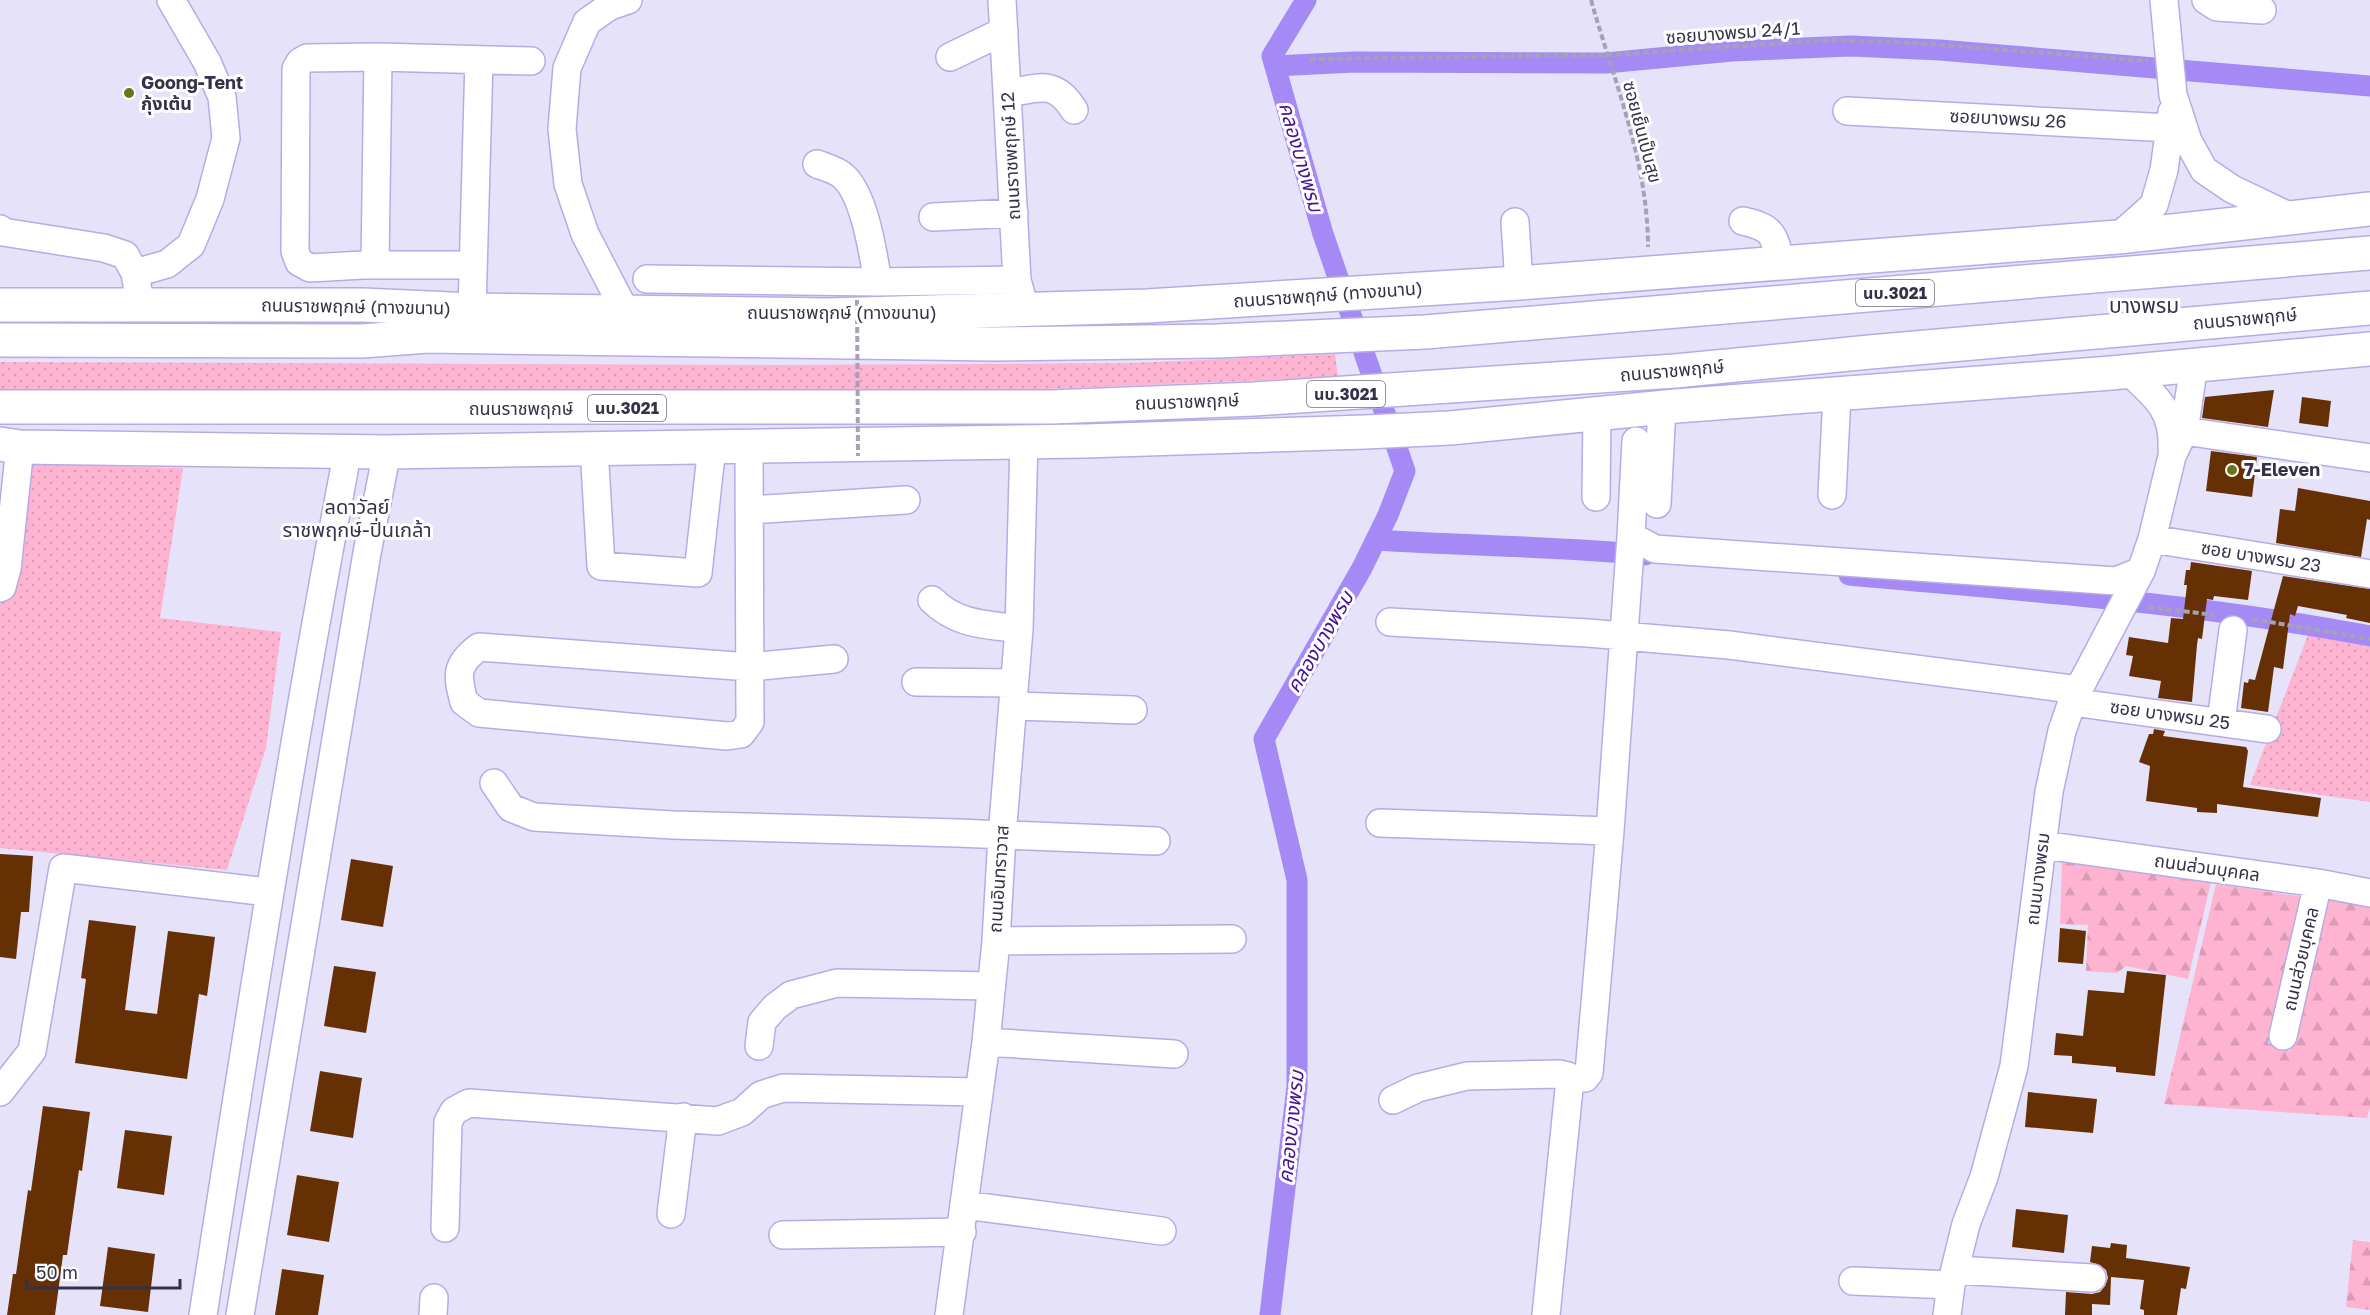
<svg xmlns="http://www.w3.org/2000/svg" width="2370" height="1315" font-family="'Golos Text','Noto Sans Thai',sans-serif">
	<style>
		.grass { fill: url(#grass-dots) }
		.forest { fill: url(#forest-firs) }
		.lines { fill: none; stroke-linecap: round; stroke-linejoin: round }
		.canal { stroke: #a58af5; stroke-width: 21 }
		.building { fill: #653003 }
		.minor-casing { stroke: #b7abe6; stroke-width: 30 }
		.major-casing { stroke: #b7abe6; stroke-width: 36 }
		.path { stroke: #a6a1b9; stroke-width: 4; stroke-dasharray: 6 3; stroke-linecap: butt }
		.minor { stroke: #fff; stroke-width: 27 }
		.major { stroke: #fff; stroke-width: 33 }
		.path-bridge { stroke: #a6a1b9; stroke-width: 4; stroke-dasharray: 6 3; stroke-linecap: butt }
		.poi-dot { fill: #6d731b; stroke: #fff; stroke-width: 2 }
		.labels { text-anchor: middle; stroke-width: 6; stroke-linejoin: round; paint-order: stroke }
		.shield { fill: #fff; stroke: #726f80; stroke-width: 1.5 }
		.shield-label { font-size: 16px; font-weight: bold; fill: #363149 }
		.street-label { font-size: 18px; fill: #363149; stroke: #fff }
		.poi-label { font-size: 18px; font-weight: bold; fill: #363149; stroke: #fff; text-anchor: start }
		.water-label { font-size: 20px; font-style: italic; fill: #481191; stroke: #fff }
		.neighbourhood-label { font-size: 20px; fill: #363149; stroke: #fff }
		.quarter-label { font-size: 21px; fill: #363149; stroke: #fff }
	</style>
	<defs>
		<pattern id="grass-dots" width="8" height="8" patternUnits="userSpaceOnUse" patternTransform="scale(1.5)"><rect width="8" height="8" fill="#feb4d1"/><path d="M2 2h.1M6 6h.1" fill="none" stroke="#da9bb5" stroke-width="1.8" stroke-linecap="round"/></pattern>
		<pattern id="forest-firs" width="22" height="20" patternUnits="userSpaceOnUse" patternTransform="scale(1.5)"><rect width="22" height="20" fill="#feb4d1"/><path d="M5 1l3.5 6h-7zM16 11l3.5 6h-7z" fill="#da9bb5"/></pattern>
	</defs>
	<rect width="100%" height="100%" fill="#e6e2fa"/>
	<path class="grass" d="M1335,354L1338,377L997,391L0,389V362L785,365L1132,363Z
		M29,464L183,468L160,618L281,632L266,748L227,870L0,848V599L11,600Z
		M2308,635L2370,647V802L2250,785Z"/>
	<path class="forest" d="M2062,862L2211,882L2188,979L2126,966L2117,973L2086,971L2088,925L2060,924Z
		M2216,884L2304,897L2268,1043L2290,1051L2330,895L2370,904V1107L2367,1118L2164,1104Z
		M2353,1240L2370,1242V1310L2346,1307Z"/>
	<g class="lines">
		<path class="canal" d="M1275,66L1354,62L1606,63L1732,51L1851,46L1940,50L2370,86
			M1376,540C1466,546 1556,546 1645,555
			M1849,575C2024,591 2198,603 2370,636
			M1270,1315L1297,1087V880L1264,739L1362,568L1388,515L1405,471L1323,234L1272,56L1306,0"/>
	</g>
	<path class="building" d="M2274,390L2268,427L2202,418L2205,397Z
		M2302,397L2331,401L2328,427L2299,423Z
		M2211,451L2257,457L2252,497L2206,491Z
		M2298,488L2370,501V520L2367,519L2361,557L2276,543L2280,509L2295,511Z
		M2191,562L2252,571L2248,600L2214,596L2213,600L2207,599L2202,639L2198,638L2197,645L2192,702L2158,698L2161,681L2129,676L2133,656L2126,655L2129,637L2168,643L2171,618L2183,619L2187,585H2184L2186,570H2190Z
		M2283,576L2370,589V623L2346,618L2347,615L2298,606L2295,616L2290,614L2283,669L2274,667L2268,712L2241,708L2244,682L2248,683L2249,679L2255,680Z
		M2154,729L2165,731L2163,736L2246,747L2248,751L2243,787L2321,798L2318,817L2217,804V813L2197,812V808L2146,801L2150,766L2139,762L2149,734H2153Z
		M0,854L33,856L29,912H21L16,959L0,957Z
		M351,859L393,866L383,927L341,920Z
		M89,920L136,926L125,1010L157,1014L168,931L215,937L207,996L199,994L187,1079L75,1063L86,979L81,978Z
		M2060,928L2086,931L2083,964L2058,962Z
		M334,966L376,972L366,1033L324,1026Z
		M2127,971L2166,975L2155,1076L2116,1072V1067L2072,1063V1056L2054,1055L2056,1033L2083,1036L2088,990L2124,993Z
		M320,1071L362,1078L353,1138L310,1131Z
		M2028,1092L2097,1099L2093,1133L2025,1127Z
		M43,1106L90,1112L82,1171L79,1170L67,1255H63L55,1315H7L13,1274H16L28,1190L31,1191Z
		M125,1130L172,1136L164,1195L117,1188Z
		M297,1175L339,1182L329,1242L287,1235Z
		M2016,1209L2068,1215L2064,1253L2012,1247Z
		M2111,1243L2127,1245L2126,1258L2190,1267L2186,1289L2181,1288L2177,1315H2144V1310L2140,1309L2144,1280L2111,1277L2110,1305L2092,1304V1315H2065L2066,1292L2092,1294L2100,1292L2105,1286L2108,1278L2106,1270L2100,1265L2090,1262L2092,1246L2110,1248Z
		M108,1247L155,1254L148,1312L100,1306Z
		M282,1269L324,1275L318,1315H275Z"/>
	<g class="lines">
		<g class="minor-casing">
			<path id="minor" d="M1002,0L1017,280L1022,298
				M2164,0L2173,95L2188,141L2204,170L2232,189L2295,219
				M2206,0L2217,7L2262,10
				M950,57L1004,31
				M1008,93C1039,88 1055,79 1074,110
				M1847,111L2170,128
				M817,164C825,167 837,170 843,176C865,195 873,254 878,282
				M933,217L1014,213
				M1743,221C1774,228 1773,234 1781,263
				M1515,222L1519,283
				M0,229L3,232L104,248L125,255L135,273L138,291
				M2118,237L2154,205L2164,170L2172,112
				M375,265L378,57
				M473,265H363L310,268L299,262L295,251L296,69L300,62L307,58L378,57L531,61
				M135,273L167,264L191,245L210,199L226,138L222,97L207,62L171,0
				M647,279L878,282L1017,280
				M472,310L479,60
				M625,311L585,234L568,184L562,129L567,68L587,22L610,6L628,0
				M2128,371C2155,396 2174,409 2172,449
				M2184,431L2370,458
				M749,446L750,722L741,734L727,736L479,713L464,702C457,675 455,665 479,647L750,667L834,659
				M594,448L601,566L698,573L712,446
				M1832,495L1837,395
				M1596,497L1597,414
				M1657,504L1662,407
				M749,510L906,500
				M1631,536L1655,549L2116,581L2141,571
				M2152,539L2370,574
				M0,588L2,587L7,569L20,447
				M932,600C957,625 985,624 1019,629
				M1390,622L1588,633L1729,645L2079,690
				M916,682L1014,683
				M2072,702L2267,729
				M1013,706L1133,710
				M2221,722L2233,630
				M494,783L511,808L534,817L673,825L957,833L1156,841
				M1380,823L1610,831L1631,536L1636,441
				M2043,845L2318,883L2370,893
				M996,941L1232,939
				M2283,1036L2318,883
				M986,1042L1174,1054
				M759,1046L762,1022L775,1007L791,995L837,983L991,986
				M1570,1079L1585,1078L1589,1073L1610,831
				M0,1092L32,1051L63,868L268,892
				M1393,1100L1418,1088L1467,1076L1560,1074L1568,1076L1570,1079L1546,1315
				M965,1205L1162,1231
				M671,1214L683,1117
				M445,1228L448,1122L454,1111L469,1103L718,1121L742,1112L761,1095L783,1088L979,1092
				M783,1235L962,1232
				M1956,1270L2092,1278
				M1853,1281L1951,1285
				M203,1315C248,1026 293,737 348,450
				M240,1315L367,553L387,452
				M433,1315L434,1298
				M949,1315L986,1042L996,941L1002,836L1019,629L1024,441
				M1947,1315L1951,1285L1966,1224L1984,1177L2014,1066L2049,792L2062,731L2072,702L2141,571L2152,539L2172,456L2184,431L2194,365"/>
		</g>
		<g class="major-casing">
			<path id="major" d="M0,305H363L472,310L827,315L1147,306L1519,283L1781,263L2118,237L2370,209
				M0,340L362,341L427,336L994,344L1217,341L1425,332L2370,253
				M0,407H1051L1254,399L1675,371L1870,352L2370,308
				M0,444L20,447L387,452L1085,441L1365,432L1450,428L1676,406L2111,373L2370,349"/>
		</g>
		<path class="path" d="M1591,0C1614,81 1648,162 1648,247
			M1310,59L1607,55L1830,40L1916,43L2148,61
			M2148,607L2215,615
			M2252,619L2370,639"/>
		<use href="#minor" class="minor"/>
		<use href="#major" class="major"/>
		<path class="path-bridge" d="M857,300L858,456"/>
	</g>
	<g class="poi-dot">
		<circle cx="129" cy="93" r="6"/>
		<circle cx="2232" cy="470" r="6"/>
	</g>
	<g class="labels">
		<g class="shield">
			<rect x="1856" y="280" width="78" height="26" rx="4.5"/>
			<rect x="1307" y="381" width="78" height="26" rx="4.5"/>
			<rect x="588" y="395" width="78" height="26" rx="4.5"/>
		</g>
		<g class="shield-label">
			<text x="1895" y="299">นบ.3021</text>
			<text x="1346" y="400">นบ.3021</text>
			<text x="627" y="414">นบ.3021</text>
		</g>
		<g class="street-label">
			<text transform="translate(1733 33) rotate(-4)" y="6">ซอยบางพรม 24/1</text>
			<text transform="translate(2008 119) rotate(3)" y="6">ซอยบางพรม 26</text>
			<text transform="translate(1642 132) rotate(75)" y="6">ซอยเย็นเป็นสุข</text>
			<text transform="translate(1011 156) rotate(-93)" y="6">ถนนราชพฤกษ์ 12</text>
			<text transform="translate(1328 295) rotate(-4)" y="6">ถนนราชพฤกษ์ (ทางขนาน)</text>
			<text transform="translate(356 307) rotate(1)" y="6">ถนนราชพฤกษ์ (ทางขนาน)</text>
			<text x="842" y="319">ถนนราชพฤกษ์ (ทางขนาน)</text>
			<text transform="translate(2245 319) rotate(-5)" y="6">ถนนราชพฤกษ์</text>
			<text transform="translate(1672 371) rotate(-5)" y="6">ถนนราชพฤกษ์</text>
			<text transform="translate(1187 402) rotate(-2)" y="6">ถนนราชพฤกษ์</text>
			<text x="521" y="415">ถนนราชพฤกษ์</text>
			<text transform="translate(2261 557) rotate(9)" y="6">ซอย บางพรม 23</text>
			<text transform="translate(2170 715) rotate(8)" y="6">ซอย บางพรม 25</text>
			<text transform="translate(2207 868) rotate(8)" y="6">ถนนส่วนบุคคล</text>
			<text transform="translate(999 879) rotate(-86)" y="6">ถนนอินทราวาส</text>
			<text transform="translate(2038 879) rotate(-83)" y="6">ถนนบางพรม</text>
			<text transform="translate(2301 959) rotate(-77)" y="6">ถนนส่วยบุคคล</text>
		</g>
		<g class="poi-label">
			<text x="141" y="89">Goong-Tent<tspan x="141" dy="21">กุ้งเต้น</tspan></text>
			<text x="2244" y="476">7-Eleven</text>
		</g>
		<g class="water-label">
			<text transform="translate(1301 157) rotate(74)" y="7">คลองบางพรม</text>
			<text transform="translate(1320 642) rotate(-60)" y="7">คลองบางพรม</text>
			<text transform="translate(1291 1127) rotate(-84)" y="7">คลองบางพรม</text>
		</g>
		<g class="neighbourhood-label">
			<text x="357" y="514">ลดาวัลย์<tspan x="357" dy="23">ราชพฤกษ์-ปิ่นเกล้า</tspan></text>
		</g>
		<g class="quarter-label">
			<text x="2144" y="313">บางพรม</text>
		</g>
	</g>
	<path d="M27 1279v9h153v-9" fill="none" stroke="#363149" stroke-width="3"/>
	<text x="36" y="1279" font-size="18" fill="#363149" stroke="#ffffff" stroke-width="4.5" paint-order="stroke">50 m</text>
</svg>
